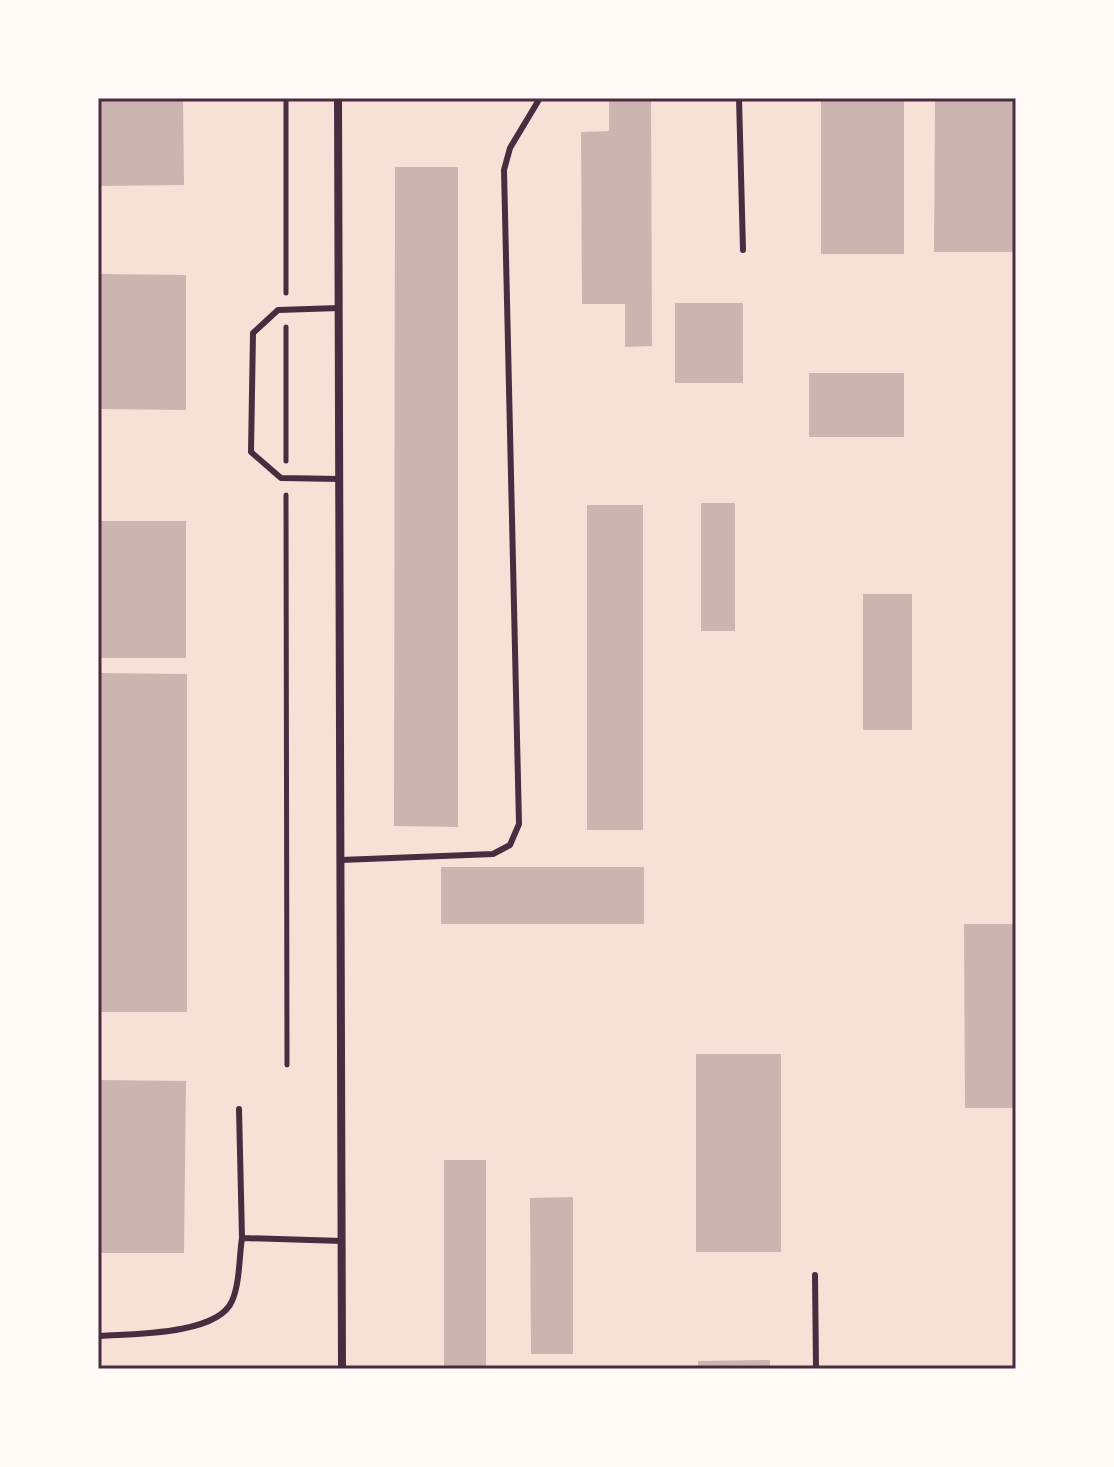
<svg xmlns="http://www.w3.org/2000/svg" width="1114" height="1467" font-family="Spectral,serif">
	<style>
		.building { fill: #ccb4b1 }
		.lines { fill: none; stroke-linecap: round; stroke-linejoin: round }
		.path { stroke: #4a2c40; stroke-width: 5 }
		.service { stroke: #4a2c40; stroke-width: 6 }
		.minor { stroke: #4a2c40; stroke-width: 8 }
		.neatline { fill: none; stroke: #4a2c40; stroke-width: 3 }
	</style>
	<rect width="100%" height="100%" fill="#f7e1d7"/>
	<path class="building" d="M98,98H183L184,185L98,186Z
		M609,98H651L652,346L625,347V304H582L581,132L609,131Z
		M821,98H904V254H821Z
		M935,98H1016V252H934Z
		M395,167H458V827L394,826Z
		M98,274L186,275V410L98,409Z
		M675,303H743V383H675Z
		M809,373H904V437H809Z
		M701,503H735V631H701Z
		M587,505H643V830H587Z
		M98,521H186V658H98Z
		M863,594H912V730H863Z
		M98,673L187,674V1012H98Z
		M441,867H644V924H441Z
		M964,924H1016V1108H965Z
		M696,1054H781V1252H696Z
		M98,1080L186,1081L184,1253H98Z
		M444,1160H486V1369H444Z
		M573,1197V1354H531L530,1198Z
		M770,1360V1369H698V1361Z"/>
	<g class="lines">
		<path class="path" d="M286,98V293
			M286,327V461
			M286,495L287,1065"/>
		<path class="service" d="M739,98L743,250
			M339,308L278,310L253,333L251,452L281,478L340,479
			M341,860L493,854L510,845L519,824L504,170L510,148L540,98
			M239,1109L242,1238L342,1241
			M815,1275L816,1369
			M98,1336C131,1334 218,1335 232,1301C240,1283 239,1257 242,1238"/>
		<path class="minor" d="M338,98L342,1369"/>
	</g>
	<rect width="1114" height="1467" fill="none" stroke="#fffaf5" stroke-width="200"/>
	<rect x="100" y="100" width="914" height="1267" class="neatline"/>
</svg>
